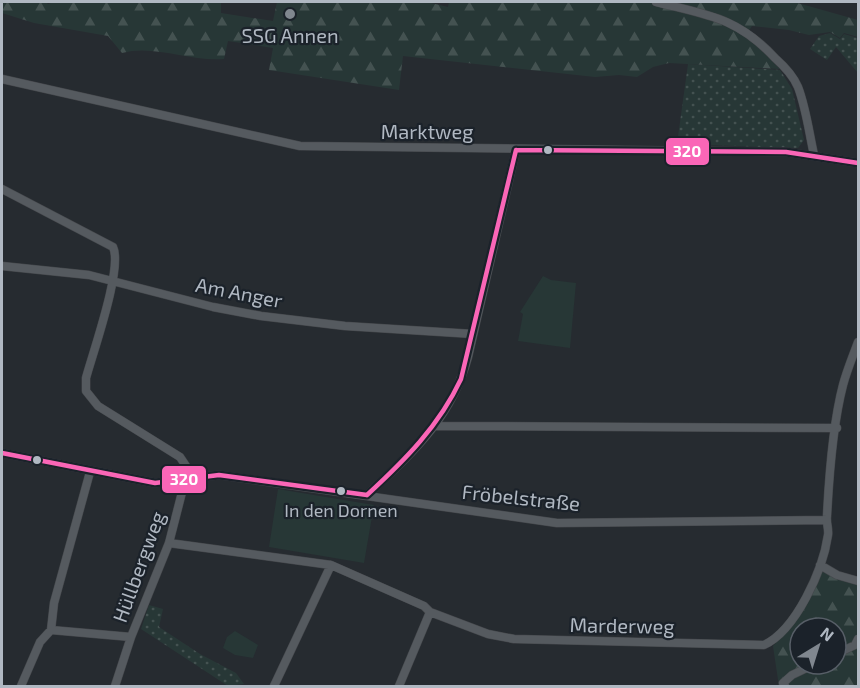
<svg xmlns="http://www.w3.org/2000/svg" width="860" height="688" font-family="'Exo 2',sans-serif">
	<style>
		.grass { fill: url(#grass-dots) }
		.forest { fill: url(#forest-firs); fill-rule: evenodd }
		.park { fill: #273736 }
		.lines { fill: none; stroke-linecap: round; stroke-linejoin: round }
		.minor-casing { stroke: #44474b; stroke-width: 9 }
		.minor { stroke: #555a5f; stroke-width: 8 }
		.bus-1-casing { stroke: #1b222a; stroke-width: 9 }
		.bus-1 { stroke: #fa66b7; stroke-width: 4.5 }
		.poi-dot { fill: #80878f; stroke: #1b222a; stroke-width: 2 }
		.bus-dot { fill: #b0b8c2; stroke: #1b222a; stroke-width: 2 }
		.labels { text-anchor: middle; stroke-width: 4.5; stroke-linejoin: round; paint-order: stroke }
		.bus-label { font-size: 18px; fill: #b0b8c2; stroke: #1b222a }
		.poi-label { font-size: 20px; fill: #b0b8c2; stroke: #1b222a }
		.street-label { font-size: 20px; fill: #b0b8c2; stroke: #1b222a }
		.line-badge { stroke: #1b222a; stroke-width: 2 }
		.badge-label { font-size: 16px; text-anchor: middle; font-weight: bold; fill: #fff }
	</style>
	<defs>
		<pattern id="grass-dots" width="8" height="8" patternUnits="userSpaceOnUse" patternTransform="scale(1.5)"><rect width="8" height="8" fill="#273736"/><path d="M2 2h.1M6 6h.1" fill="none" stroke="#445251" stroke-width="1.8" stroke-linecap="round"/></pattern>
		<pattern id="forest-firs" width="22" height="20" patternUnits="userSpaceOnUse" patternTransform="scale(1.5)"><rect width="22" height="20" fill="#273736"/><path d="M5 1l3.5 6h-7zM16 11l3.5 6h-7z" fill="#445251"/></pattern>
	</defs>
	<rect width="100%" height="100%" fill="#262b30"/>
	<path class="grass" d="M830,33L840,39L844,34L858,38V73L836,47L827,60L810,49L819,36Z
		M688,64L780,70L792,89L804,140L798,148L677,144Z
		M149,605L163,609L159,627L200,654L236,673L244,684L228,686L141,629Z"/>
	<path class="forest" d="M2,2H46L48,4L54,2H221V13L273,21L277,2H427L448,7L449,2H794L858,20V37L844,33L840,38L830,32L809,35L789,30L752,26L746,35L780,69L669,63L653,67L637,77L619,75L595,77L403,56L399,90L269,70L273,48L228,41L224,59C191,62 154,44 122,53L108,36L34,23L2,13Z
		M820,571L858,585V686H779L773,646L795,622ZM800,628H836V664H800Z"/>
	<path class="park" d="M543,276L551,280L576,283L570,348L518,341L523,314L520,312Z
		M278,489L374,505L364,563L269,547Z
		M235,631L258,645L253,658L235,655L223,648L227,637Z"/>
	<g class="lines">
		<g class="minor-casing">
			<path id="minor" d="M656,2C707,15 737,17 775,58C784,66 793,75 798,87C806,108 809,132 814,155
				M2,79L300,146L786,152L858,163
				M2,189L113,247C123,268 93,352 86,378V391L98,406L180,457L188,469L169,543L131,637L115,686
				M2,266L89,275L213,307L261,316L345,326L473,334
				M436,426L837,428
				M2,453L155,483L219,475L557,523L827,520
				M367,495C413,452 451,419 468,357L516,150
				M169,543L331,565L424,606L430,612L488,634L514,639L764,645C796,630 823,570 828,535C829,529 826,523 827,516C829,477 833,423 843,385C847,370 853,356 858,342
				M820,565L837,575L858,581
				M51,630L54,603L90,472
				M836,654L855,645L858,639
				M21,686L40,642L51,630L131,637
				M274,686L331,565
				M399,686L430,612
				M785,686L783,683L792,675L815,664"/>
		</g>
		<use href="#minor" class="minor"/>
		<g class="bus-1-casing">
			<path id="bus-1" d="M516,150L786,152L858,163
				M2,453L155,483L219,475L367,495
				M367,495C405,460 439,426 461,379L516,150"/>
		</g>
		<use href="#bus-1" class="bus-1"/>
	</g>
	<circle class="poi-dot" cx="290" cy="14" r="6"/>
	<g class="bus-dot">
		<circle cx="548" cy="150" r="5"/>
		<circle cx="37" cy="460" r="5"/>
		<circle cx="341" cy="491" r="5"/>
	</g>
	<g class="labels">
		<g class="bus-label">
			<text x="341" y="517">In den Dornen</text>
		</g>
		<g class="poi-label">
			<text x="290" y="43">SSG Annen</text>
		</g>
		<g class="street-label">
			<text x="427" y="139">Marktweg</text>
			<text transform="translate(239 293) rotate(11)" y="7">Am Anger</text>
			<text transform="translate(521 498) rotate(6)" y="7">Fröbelstraße</text>
			<text transform="translate(139 567) rotate(-70)" y="7">Hüllbergweg</text>
			<text transform="translate(622 626) rotate(1)" y="7">Marderweg</text>
		</g>
	</g>
	<g class="line-badge">
		<rect x="665" y="137" width="45" height="29" rx="6" fill="#fa66b7"/>
		<rect x="161" y="465" width="46" height="29" rx="6" fill="#fa66b7"/>
	</g>
	<g class="badge-label">
		<text x="687" y="157">320</text>
		<text x="184" y="485">320</text>
	</g>
	<rect width="860" height="688" fill="none" stroke="#b0b8c2" stroke-width="6"/>
	<g transform="translate(818 646) rotate(38)"><circle r="28" fill="#1b222a" stroke="#575e67" stroke-width="1.5"/>
	<path d="M0-4.5L10 22L0 15L-10 22Z" fill="#80878f"/>
	<text y="-9" font-size="16" font-weight="bold" text-anchor="middle" fill="#b0b8c2">N</text>
	</g>
</svg>
